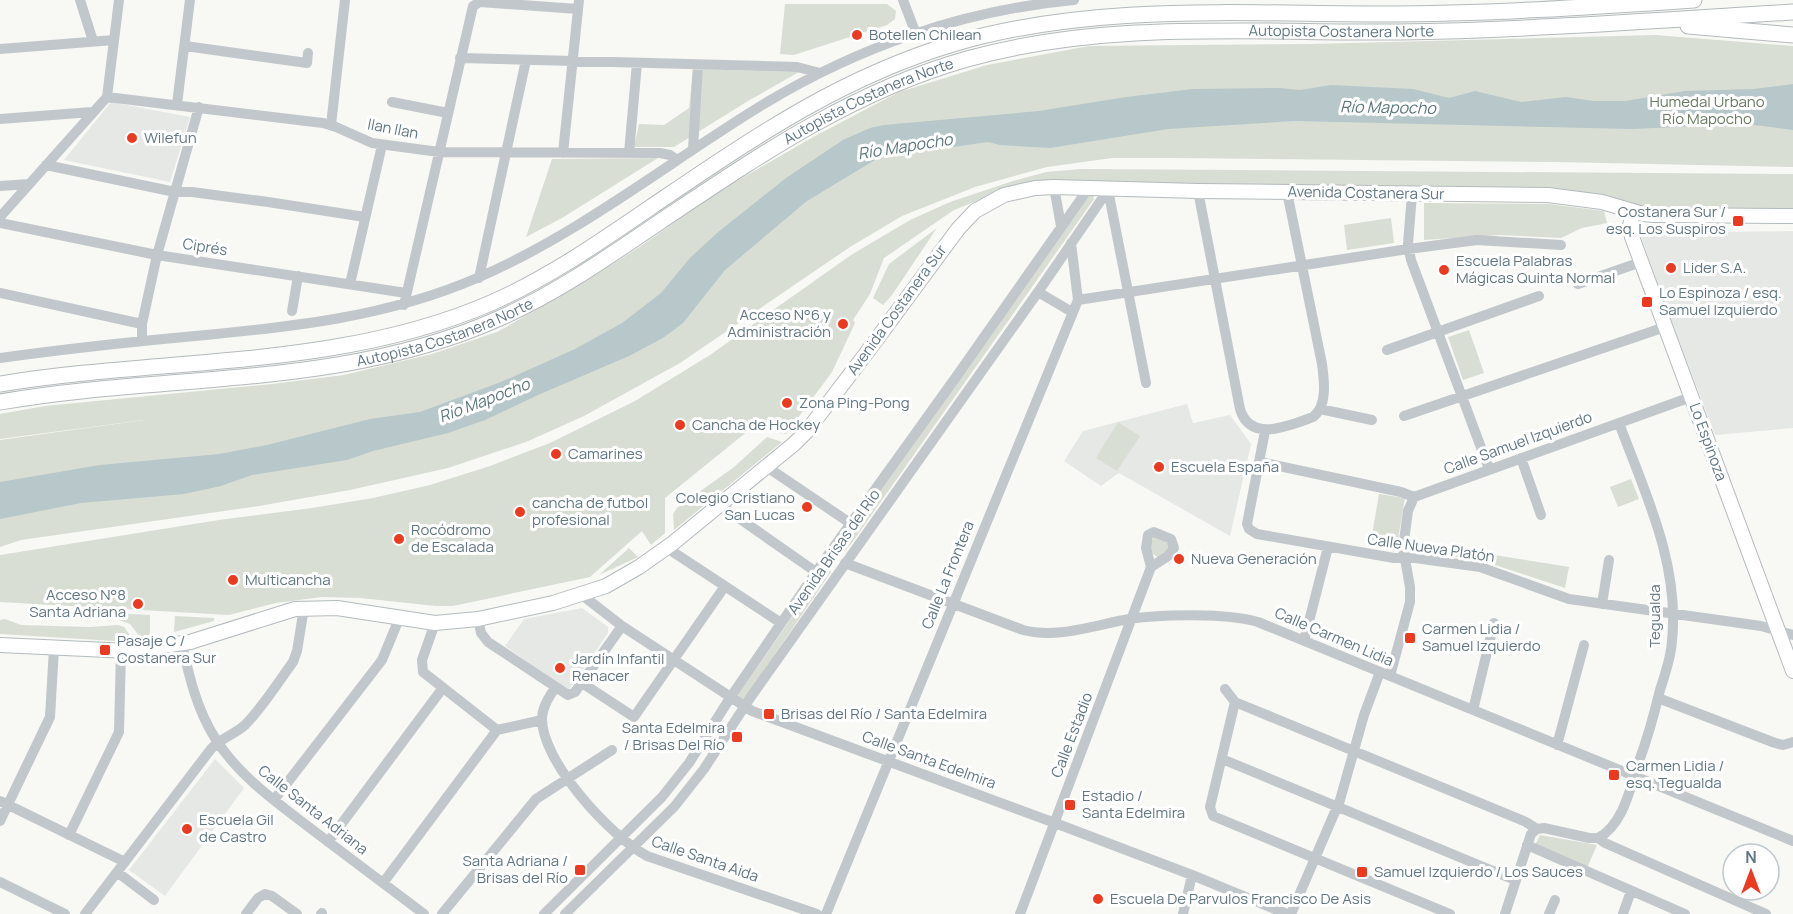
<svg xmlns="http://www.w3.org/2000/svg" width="1793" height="914" font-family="Manrope,sans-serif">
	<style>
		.built { fill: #e6e8e6 }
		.green { fill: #d8ded4 }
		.water { fill: #b7c7ca }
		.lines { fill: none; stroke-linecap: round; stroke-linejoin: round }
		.major-casing { stroke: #b4bbbe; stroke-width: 16 }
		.highway-casing { stroke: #b4babc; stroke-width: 17 }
		.minor { stroke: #c1c7ca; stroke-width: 10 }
		.major { stroke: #fff; stroke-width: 14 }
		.highway { stroke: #fff; stroke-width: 15 }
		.poi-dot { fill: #ec3a21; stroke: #fff; stroke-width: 2 }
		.labels { text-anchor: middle; stroke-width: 6; stroke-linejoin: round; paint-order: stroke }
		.street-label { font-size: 15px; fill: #627782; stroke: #fff }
		.poi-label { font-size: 15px; fill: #627782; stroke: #fff; text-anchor: start }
		.park-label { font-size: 15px; fill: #687a61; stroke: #fff }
		.water-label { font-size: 16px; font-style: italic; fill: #5c777c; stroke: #fff }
	</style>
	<rect width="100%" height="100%" fill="#f8f8f5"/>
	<path class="built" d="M111,102L190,117L170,182L64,160Z
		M1793,231V428L1715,435L1657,283L1640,233Z
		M1187,404L1193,423L1230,415L1251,444L1230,536L1119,473L1101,486L1064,461L1083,431Z
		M582,608L608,627V633L568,691L505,646L524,619Z
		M215,759L244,788L165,896L129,870Z"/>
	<path class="green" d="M785,4H887L896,11L895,19L887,25L794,55L780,54Z
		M1655,35L1793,46V167L1557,162L1179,158H1112L1047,167L975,187L902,216L850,247L680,363L584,416L526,442L448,468L350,490L259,506L21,540L0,547V440L159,418L0,439V414L45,406L272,384L344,375L432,354L497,332L565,294L638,248L716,193L815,136L899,92L987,65L1089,46L1311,44Z
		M693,69L799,72L748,101L674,147H634L639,124L664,125L689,108Z
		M658,158L562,218L526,237L552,159Z
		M1081,169L1793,174V208L1767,211L1648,210L1626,204L1197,187L989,196L954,210L884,258L870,294L853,320L855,323L832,372L786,434L754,426L665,498V533L651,545L642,531L590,577L453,606H436L360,598L322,597L276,603L229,615L0,602V555L219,520L312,508L373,498L430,485L490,466L550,443L635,401L710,355L851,255L910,220L950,202L1013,181L1046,172Z
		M1089,195H1093L1094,199L851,544L839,557L832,555Z
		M1424,203L1549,204L1604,211L1607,223L1582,228L1561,238L1500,235L1424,240Z
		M1391,218L1394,243L1347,250L1344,225Z
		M937,228L892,295L883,305L873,298L889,264Z
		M1469,330L1484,373L1463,380L1448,337Z
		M1118,422L1140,436L1117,471L1096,458Z
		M767,437L782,442L674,530L673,514L677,508L734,467Z
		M1631,479L1639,499L1618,507L1610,487Z
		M1379,494L1405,498L1396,551L1370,546Z
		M1157,536L1170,545V548L1159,558L1150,552L1149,546L1154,537Z
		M1419,543L1569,567L1565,588L1486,562L1418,550Z
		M629,548L638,557L599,575Z
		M828,568L831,572L745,698L742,700L739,697L738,695L823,572Z
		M110,613L150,615V636L140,637L130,624L116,619Z
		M175,616L214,618V621L174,632Z
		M5,619L21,625L90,627L118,625L124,627L132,638L115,641L0,634V620Z
		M1540,835L1597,845L1587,868L1535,845Z"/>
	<path class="water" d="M1793,84V130L1747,124L1631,129L1295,121L1168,129L1050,148L1000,145L988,142L925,151L912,150L897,152L882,156L870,163L807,201L725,270L683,323L663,338L629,356L538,395L485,420L448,433L373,451L347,460L252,475L221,486L184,494L81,503L0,519V482L100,465L219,454L267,445L370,419L420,412L501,382L575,349L622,323L661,293L690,258L717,233L786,178L843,140L870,128L884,125L1039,111L1126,97L1193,89L1280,88L1300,90L1331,85L1413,89L1449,98L1475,91L1521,102L1566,97L1594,101H1625L1685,91L1753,89Z"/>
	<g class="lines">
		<g class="major-casing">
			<path id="major" d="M1633,211L1630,226L1632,237L1793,671
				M0,645L129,651L190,642L295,609L337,608L435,623L478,619L553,603L606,586L639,567L673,543L794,444L807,431L868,351L958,229L975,211L1004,195L1035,188L1054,187L1198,191L1548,195L1602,202L1643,214L1653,215L1793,216"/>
		</g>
		<g class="highway-casing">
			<g id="highway">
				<path d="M1688,26L1793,35"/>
				<path d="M0,384C163,357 337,370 491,303C548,278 600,242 651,207C750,140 840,77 956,43C1094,3 1241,14 1382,14C1486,14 1591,7 1694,0"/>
				<path id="s1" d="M0,402C166,373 343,389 500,318C557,293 608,257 661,221C760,155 851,92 967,59C1106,20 1255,33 1398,32C1530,30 1662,20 1793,12"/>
			</g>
		</g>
		<path class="minor" d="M80,0L93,41
			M903,0L916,34
			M185,46L307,63L308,53
			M0,49L114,40
			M460,58L797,67L820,73
			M107,97L323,123L336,127L372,143L439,152L660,153L670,155L677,160
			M392,102L448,113
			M177,104L190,0
			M0,119L92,112
			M331,125L345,0
			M693,149L698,65
			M563,153L579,0
			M629,153L637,63
			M46,165L175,192H192L268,202L365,217
			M0,186L29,184
			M1054,187L1061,226
			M1108,190L1146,383
			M1198,191L1240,409C1250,443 1289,426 1313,417C1328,406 1324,379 1322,364L1287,192
			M1412,194L1408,244L1411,260L1489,469
			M0,217L107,97L119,0
			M0,223L157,255L406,293
			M479,278L526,60
			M350,284L382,145
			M1578,284L1641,262
			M1038,292L1072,312
			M0,293L142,324
			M1078,300L1408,249L1477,240L1561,245
			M404,305L473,6L480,2L578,9
			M292,311L298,276
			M142,341V324L157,255L199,107
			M1387,350L1539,296
			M0,358C65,349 130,342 195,336C292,327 387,317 477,278C578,235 670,161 764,104C858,47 964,10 1074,0
			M1320,409L1372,420
			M1404,416L1665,327
			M1265,431L1247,524L1249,529L1257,534L1394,558H1415L1480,567L1569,599L1761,626L1793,635
			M1521,458L1541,515
			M1260,462L1401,492L1414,497
			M767,467L850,523
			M720,505L816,572
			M667,548L781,623
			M845,563L1023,630C1057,639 1095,625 1129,619C1162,614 1227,613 1258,622L1793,841
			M582,595L622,626L752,711L1055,823L1192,875L1287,914
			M1602,604L1609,560
			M478,619L481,633L488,642L568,695L575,692L622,626
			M435,623L422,660L423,672L497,730
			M1304,641L1328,547
			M182,644C189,676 197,710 215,738C239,777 279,804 314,831C351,859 387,886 424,914
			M1390,676L1410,602V587L1403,548L1408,511L1414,497L1691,397
			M582,683L634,717L725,586
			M555,688C549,697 543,706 542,717C540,760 611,837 647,856L817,914
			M1225,689L1235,702
			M1658,698L1775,743L1783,745L1793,742
			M1235,702L1210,807L1213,816L1450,914
			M1235,702L1526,822L1537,829
			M1473,710L1494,623
			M1557,745L1584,645
			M1222,759L1515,880
			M274,800L382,660L399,619
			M0,801L125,862
			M0,821L50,717L54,648
			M1537,829L1544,828L1589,838H1598L1605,843L1766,914
			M69,835L119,732L121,651
			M1598,838C1623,825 1630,789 1638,764C1647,740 1654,715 1660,690C1665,674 1671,658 1672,641C1680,564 1645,493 1619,423
			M328,842L442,689
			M1527,845L1685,914
			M117,872L154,900
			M0,882L65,914
			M383,883L497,730L542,720
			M85,914L211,749C220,738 234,735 245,725C262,708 279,681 293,662L297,651L304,608
			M246,914L258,898L265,894L272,896L297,914
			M321,914L322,913
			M442,914L536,799L612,750
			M544,914L662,797L689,763L730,698L823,562L956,377L1088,189
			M565,914L674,807L704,769L750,698L1038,292L1108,190
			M826,914L1078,300L1071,243
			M1020,914L1151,567L1168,556L1174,548L1171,539L1154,532L1148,535L1146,548L1151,567
			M1183,914L1192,875
			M1291,914L1340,800L1364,715L1380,672
			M1505,914L1531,834L1537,829
			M1549,914L1555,900
			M1623,914L1631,891"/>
		<use href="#major" class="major"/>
		<use href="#highway" class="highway"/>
	</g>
	<g class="poi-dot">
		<circle cx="857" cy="35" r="6"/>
		<circle cx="132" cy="138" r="6"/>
		<rect x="1732" y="215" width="12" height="12" rx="3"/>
		<circle cx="1671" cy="268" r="6"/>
		<circle cx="1444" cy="270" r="6"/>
		<rect x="1641" y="296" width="12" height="12" rx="3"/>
		<circle cx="843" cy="324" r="6"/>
		<circle cx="787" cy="403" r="6"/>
		<circle cx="680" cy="425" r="6"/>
		<circle cx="556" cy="454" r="6"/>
		<circle cx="1159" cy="467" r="6"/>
		<circle cx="807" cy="507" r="6"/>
		<circle cx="520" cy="512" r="6"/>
		<circle cx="399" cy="539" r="6"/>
		<circle cx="1179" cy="559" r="6"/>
		<circle cx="233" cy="580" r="6"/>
		<circle cx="138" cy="604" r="6"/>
		<rect x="1404" y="632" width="12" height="12" rx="3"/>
		<rect x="99" y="644" width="12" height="12" rx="3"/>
		<circle cx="560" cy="668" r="6"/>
		<rect x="763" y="708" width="12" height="12" rx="3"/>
		<rect x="731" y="731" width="12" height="12" rx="3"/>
		<rect x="1608" y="769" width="12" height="12" rx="3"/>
		<rect x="1064" y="799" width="12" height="12" rx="3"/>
		<circle cx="187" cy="829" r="6"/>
		<rect x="574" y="864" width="12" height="12" rx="3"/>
		<rect x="1356" y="866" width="12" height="12" rx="3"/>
		<circle cx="1098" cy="899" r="6"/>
	</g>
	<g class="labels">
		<g class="street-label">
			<text dy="5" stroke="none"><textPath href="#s1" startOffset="1422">Autopista Costanera Norte</textPath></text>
			<text dy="5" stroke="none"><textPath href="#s1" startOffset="938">Autopista Costanera Norte</textPath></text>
			<text transform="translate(393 129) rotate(11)" y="5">Ilan Ilan</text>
			<text transform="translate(1366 193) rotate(1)" y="5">Avenida Costanera Sur</text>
			<text transform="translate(205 247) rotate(9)" y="5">Ciprés</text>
			<text transform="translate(897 310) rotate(-54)" y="5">Avenida Costanera Sur</text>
			<text dy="5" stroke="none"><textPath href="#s1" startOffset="452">Autopista Costanera Norte</textPath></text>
			<text transform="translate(1708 442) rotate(70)" y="5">Lo Espinoza</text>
			<text transform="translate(1518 443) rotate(-20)" y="5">Calle Samuel Izquierdo</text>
			<text transform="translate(1431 548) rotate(8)" y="5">Calle Nueva Platón</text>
			<text transform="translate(834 552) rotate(-55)" y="5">Avenida Brisas del Río</text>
			<text transform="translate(948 575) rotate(-68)" y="5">Calle La Frontera</text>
			<text transform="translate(1655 616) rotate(-90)" y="5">Tegualda</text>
			<text transform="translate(1334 637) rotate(23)" y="5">Calle Carmen Lidia</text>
			<text transform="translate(1072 735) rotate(-69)" y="5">Calle Estadio</text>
			<text transform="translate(929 760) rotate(20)" y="5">Calle Santa Edelmira</text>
			<text transform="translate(313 810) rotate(38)" y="5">Calle Santa Adriana</text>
			<text transform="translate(705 859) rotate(19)" y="5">Calle Santa Aida</text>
		</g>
		<g class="poi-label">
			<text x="869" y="40">Botellen Chilean</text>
			<text x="144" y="143">Wilefun</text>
			<text x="1726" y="217" text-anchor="end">Costanera Sur /<tspan x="1726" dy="17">esq. Los Suspiros</tspan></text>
			<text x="1456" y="266">Escuela Palabras<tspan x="1456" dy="17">Mágicas Quinta Normal</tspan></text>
			<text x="1683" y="273">Lider S.A.</text>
			<text x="1659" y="298">Lo Espinoza / esq.<tspan x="1659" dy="17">Samuel Izquierdo</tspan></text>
			<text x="831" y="320" text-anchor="end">Acceso N°6 y<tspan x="831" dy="17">Administración</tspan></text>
			<text x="799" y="408">Zona Ping-Pong</text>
			<text x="692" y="430">Cancha de Hockey</text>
			<text x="568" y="459">Camarines</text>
			<text x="1171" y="472">Escuela España</text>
			<text x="795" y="503" text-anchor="end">Colegio Cristiano<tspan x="795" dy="17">San Lucas</tspan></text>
			<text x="532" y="508">cancha de futbol<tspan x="532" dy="17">profesional</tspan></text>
			<text x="411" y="535">Rocódromo<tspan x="411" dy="17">de Escalada</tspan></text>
			<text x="1191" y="564">Nueva Generación</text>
			<text x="245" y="585">Multicancha</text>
			<text x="126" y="600" text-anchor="end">Acceso N°8<tspan x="126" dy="17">Santa Adriana</tspan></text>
			<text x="1422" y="634">Carmen Lidia /<tspan x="1422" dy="17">Samuel Izquierdo</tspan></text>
			<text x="117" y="646">Pasaje C /<tspan x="117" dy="17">Costanera Sur</tspan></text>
			<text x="572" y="664">Jardín Infantil<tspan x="572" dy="17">Renacer</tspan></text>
			<text x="781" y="719">Brisas del Río / Santa Edelmira</text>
			<text x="725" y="733" text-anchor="end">Santa Edelmira<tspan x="725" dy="17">/ Brisas Del Río</tspan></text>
			<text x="1626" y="771">Carmen Lidia /<tspan x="1626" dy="17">esq. Tegualda</tspan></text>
			<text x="1082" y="801">Estadio /<tspan x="1082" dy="17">Santa Edelmira</tspan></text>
			<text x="199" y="825">Escuela Gil<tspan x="199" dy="17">de Castro</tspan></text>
			<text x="568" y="866" text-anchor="end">Santa Adriana /<tspan x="568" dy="17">Brisas del Río</tspan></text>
			<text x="1374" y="877">Samuel Izquierdo / Los Sauces</text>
			<text x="1110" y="904">Escuela De Parvulos Francisco De Asis</text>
		</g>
		<g class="park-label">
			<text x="1707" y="107">Humedal Urbano<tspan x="1707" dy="17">Río Mapocho</tspan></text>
		</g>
		<g class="water-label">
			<text transform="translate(1388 107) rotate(1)" y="6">Río Mapocho</text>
			<text transform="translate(905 146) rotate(-9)" y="6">Río Mapocho</text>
			<text transform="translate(484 400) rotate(-21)" y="6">Río Mapocho</text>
		</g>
	</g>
	<g transform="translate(1751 872)"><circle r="28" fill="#ffffff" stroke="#c0c9cd" stroke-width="1.5"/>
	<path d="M0-4.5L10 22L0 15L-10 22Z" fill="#ec3a21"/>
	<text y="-9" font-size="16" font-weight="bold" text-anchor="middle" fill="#627782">N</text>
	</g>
</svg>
